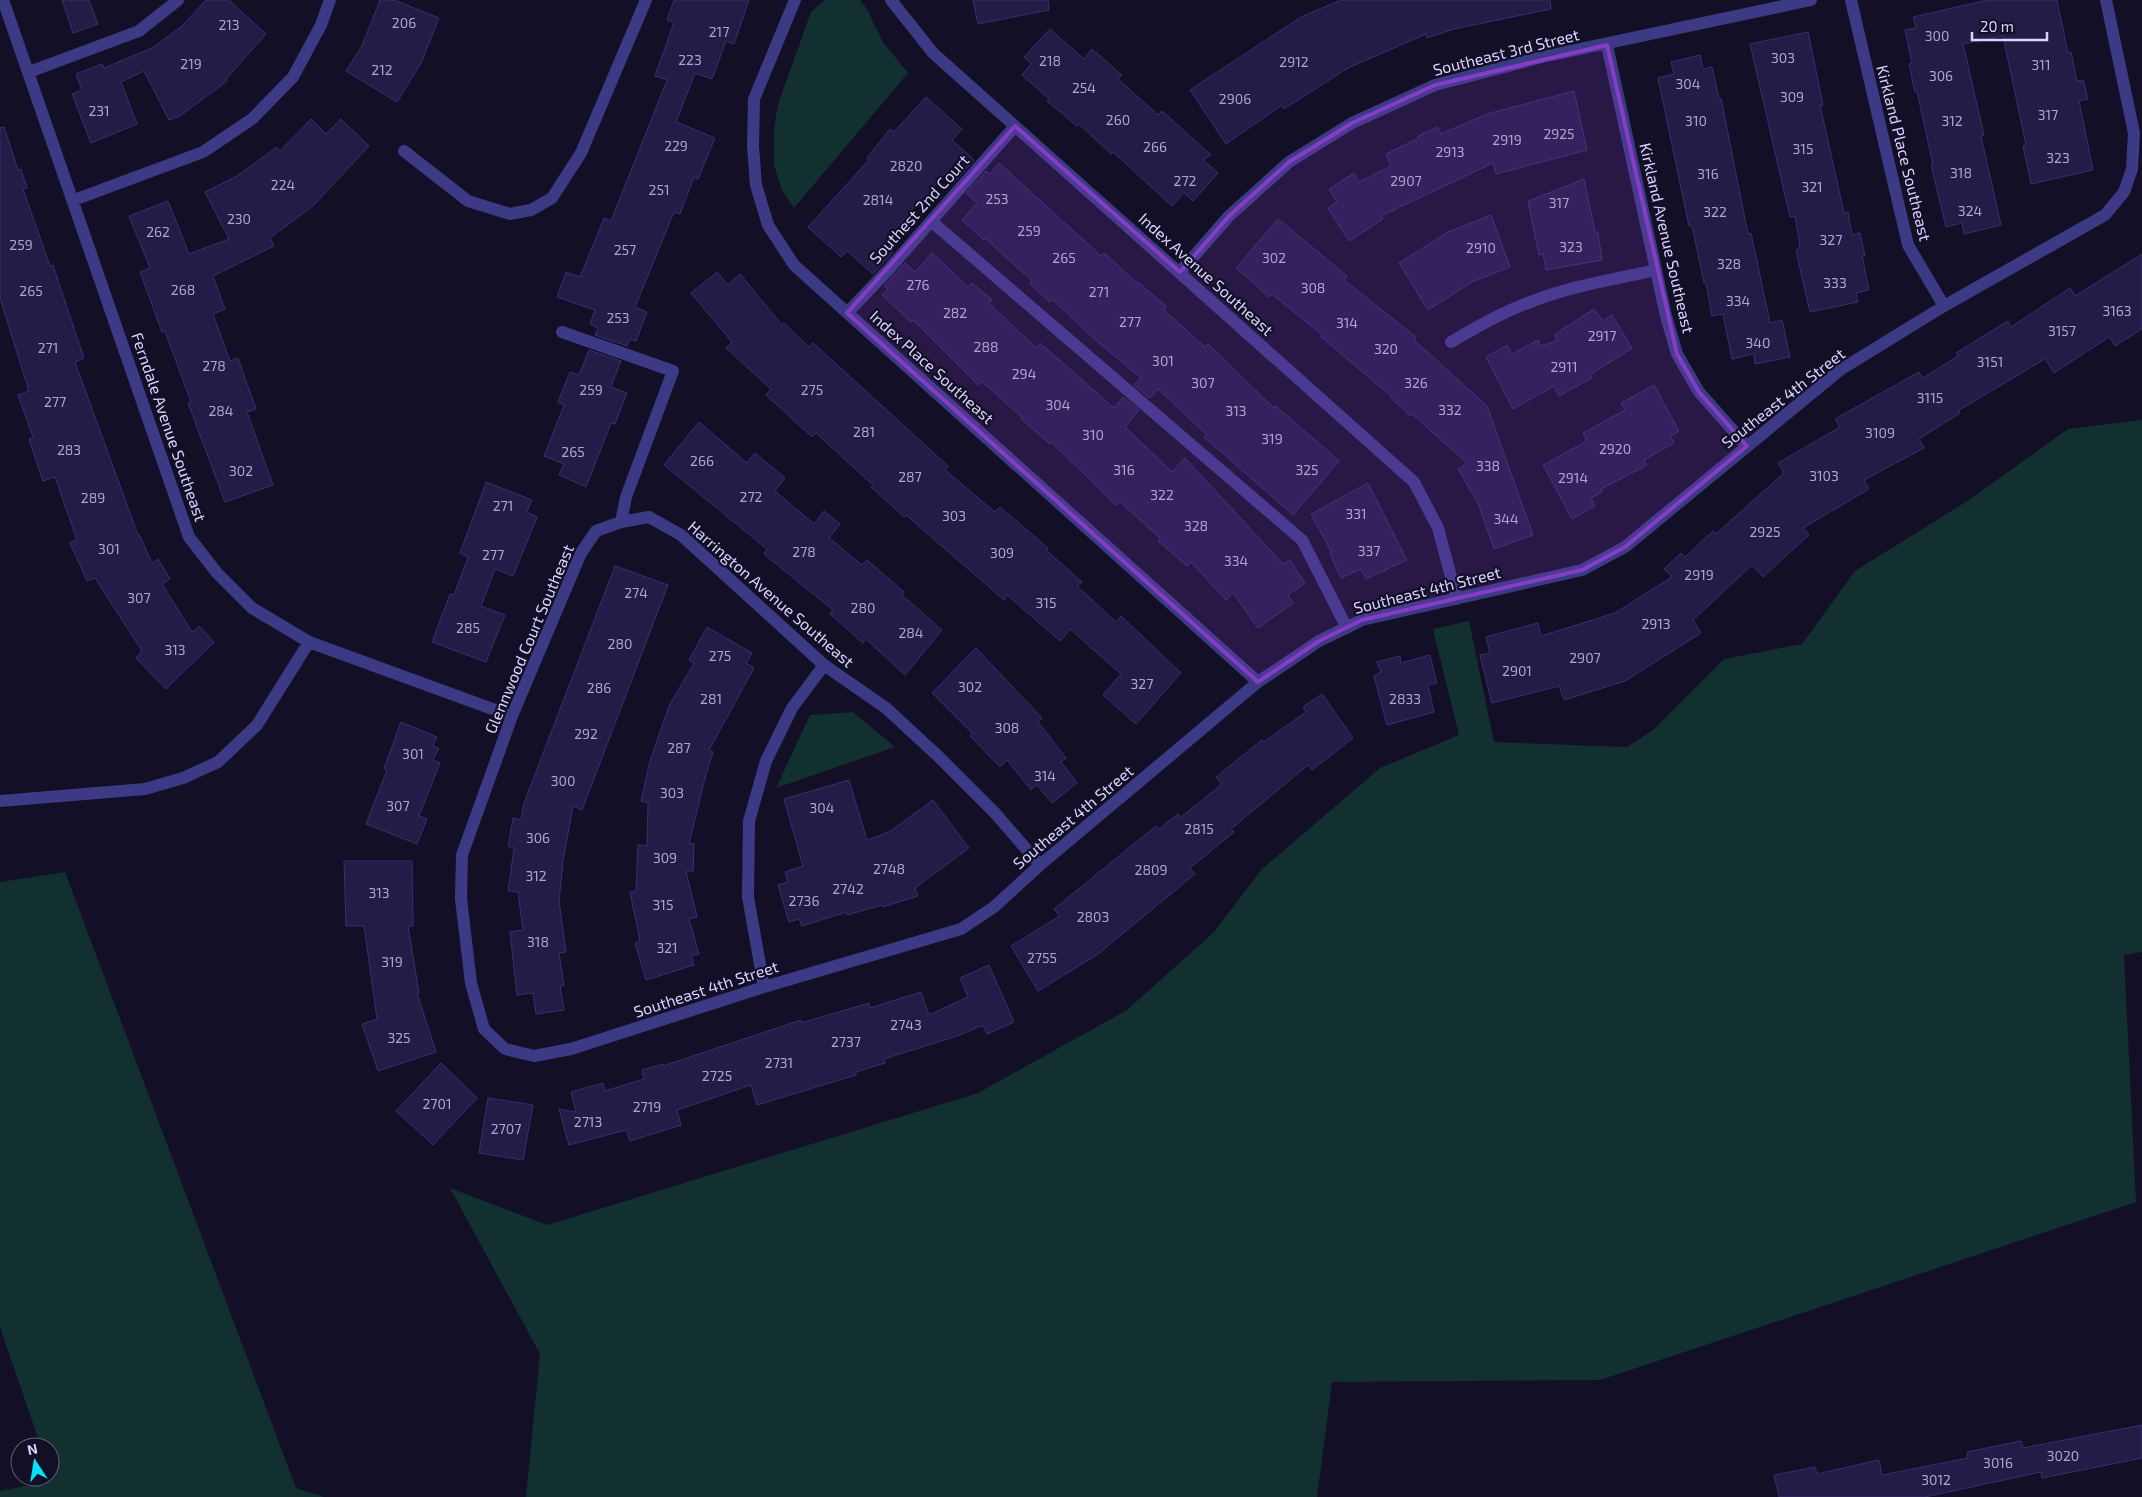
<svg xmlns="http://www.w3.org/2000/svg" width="2142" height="1497" font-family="'Exo 2',sans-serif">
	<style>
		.green { fill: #12302f }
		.building { fill: #241b47; stroke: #3b2d73 }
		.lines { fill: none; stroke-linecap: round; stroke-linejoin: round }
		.service { stroke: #3d3a85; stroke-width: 12 }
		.minor { stroke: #3d3a85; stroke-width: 12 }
		.marked { fill: #843dc5; fill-opacity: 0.2; stroke: #843dc5; stroke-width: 4; stroke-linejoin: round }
		.labels { text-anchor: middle; stroke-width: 4.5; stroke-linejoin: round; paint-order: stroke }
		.number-label { font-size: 14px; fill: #aca6d1 }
		.street-label { font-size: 16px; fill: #d9d4ff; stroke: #130f26 }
	</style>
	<rect width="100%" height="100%" fill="#130f26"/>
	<path class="green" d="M825,0H860L867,9L883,42L908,73L794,208L782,190L774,165V129L778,104L811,12Z
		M2142,420V952L2124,955L2136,1202L1600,1380L1332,1382L1317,1497H526L540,1354L450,1188L547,1225L978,1093L1127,1010L1214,932L1262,869L1380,768L1459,735L1433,629L1469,621L1494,742L1627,747L1653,730L1724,659L1802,644L1855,571L1969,500L2068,429Z
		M853,712L895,747L776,788L810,715Z
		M65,872L296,1488L324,1497H0V1491L52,1481L50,1475V1447H41L0,1327V882Z"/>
	<path class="building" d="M62,0H89L98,24L73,33Z
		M206,0H229L266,34L226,79L227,81L180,116L169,120L144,71L121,82L137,124L91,143L72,94L82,90L76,74L102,64L104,68L154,47L182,26Z
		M380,0H394L439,18L421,63L397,102L346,71L362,46Z
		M674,0H749L734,44L726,41L712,79L695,73L676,122L715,138L698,179L694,177L680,214L674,212L635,307L647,312L636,341L630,339L627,346L595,335L598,328L590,324L595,310L557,297L566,272L580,277L604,218L611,221L667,80L655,76L674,22L667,20Z
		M973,0H1048L1049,10L978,24Z
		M1341,0H1550L1551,9L1454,29L1427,38L1426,34L1348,68L1284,109L1282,105L1226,144L1190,90L1301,17Z
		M1988,0H2057L2068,53L2071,52L2077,81L2083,80L2088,99L2079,101L2093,170L2031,184L2023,146L2026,145L2003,36L1963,44L1984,135L1981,136L2001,225L1964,234L1962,223L1946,227L1931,165H1933L1917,91L1915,92L1909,64L1912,63L1905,30L1916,28L1913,17Z
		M1050,29L1084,59L1092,49L1122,75L1118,79L1158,115L1162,111L1211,155L1203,160L1218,173L1193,201L1184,193L1172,206L1113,152L1111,154L1079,124L1077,126L1047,101L1049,99L1022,75L1031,64L1024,57Z
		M1808,32L1823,105H1820L1844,213L1848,212L1852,235L1860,233L1865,256H1862L1869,290L1856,293L1858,302L1810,312L1796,251L1800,245L1795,216L1790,217L1750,44Z
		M1700,55L1703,69L1712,67L1719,99L1721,98L1748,234L1751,233L1770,323L1782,320L1790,357L1755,364L1754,354L1732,359L1723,314L1712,316L1706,283H1704L1692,226H1689L1658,78L1674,74L1671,62Z
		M1574,91L1587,150L1496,174L1493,163L1381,216L1383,219L1349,241L1328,208L1337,202L1329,189L1354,173L1359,182L1391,166L1386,154L1419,138L1418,136L1438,127L1441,134L1487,114Z
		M926,97L962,129L952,140L974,160L954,183L944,174L926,196L924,195L883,244L893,252L873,274L847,251L841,257L808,227L869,160L867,158L890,129L894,132Z
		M311,119L326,134L341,119L369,146L313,206L270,238L274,246L213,276L225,309L213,314L230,361L238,358L256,409L247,412L273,485L225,502L188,403L191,402L165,331L162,332L140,272L150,268L129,216L168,201L189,254L229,239L205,192L237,176L277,147L280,151Z
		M4,127L18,170L21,169L27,188L23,189L50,266L53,265L84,358L75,362L138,535L139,534L152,563L158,559L170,579L162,584L192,632L199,626L214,642L166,689L136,658L142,651L95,578L87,581L70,543L77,540L55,477L43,481L29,439L33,437L18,395L29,391L0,298V128Z
		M999,163L1101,256L1104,253L1137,283L1138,282L1167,307L1164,310L1205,347L1208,344L1274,408L1276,406L1339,461L1293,515L1204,437L1206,434L1158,389L1150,398L1134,385L1141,378L1092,337L1052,299L1050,302L1030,284L1032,281L985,238L984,240L962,220L977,203L966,193L986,171L990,174Z
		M1584,179L1595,232H1598L1602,260L1546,270L1543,254L1539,255L1528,201Z
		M1491,215L1510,267L1472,282L1428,310L1399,263L1448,232Z
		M1278,219L1347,276L1344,280L1416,337L1414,340L1487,406L1533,535L1494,549L1478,503L1458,469L1467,463L1412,414L1410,416L1390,397L1391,396L1321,337L1322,335L1272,294L1269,297L1236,268Z
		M932,253L968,287L972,283L992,300L989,303L1036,348L1040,343L1114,408L1123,397L1139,410L1125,427L1172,472L1185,458L1283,564L1290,560L1305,583L1288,595L1293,603L1258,628L1233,593L1226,600L1191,562L1187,566L1158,541L1160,538L1120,502L1116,505L1051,442L1050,444L1021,419L1022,417L981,381L978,385L913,320L911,322L882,295L888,289L884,286L905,263L915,272Z
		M2142,254V329L2115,346L2109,337L2054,373L2045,359L1959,410L1960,413L1919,439L1924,448L1864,480L1869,489L1803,528L1809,535L1763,577L1752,565L1693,620L1701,633L1625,681L1564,700L1559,686L1492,703L1480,655L1490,653L1486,637L1538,623L1541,636L1615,613L1672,577L1664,569L1681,553L1685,557L1713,531L1716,534L1784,473L1778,463L1840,427L1835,419L1919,372L1923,378L1958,356L1956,353L2008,321L2011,327L2070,288L2075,296Z
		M717,272L728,285L740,274L782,325L784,323L809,347L813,343L948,466L945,470L995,512L1000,507L1048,548L1046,550L1082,582L1077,586L1116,622L1121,616L1181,673L1136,724L1103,695L1121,674L1070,629L1060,641L1007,595L1004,600L906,515L904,517L871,487L873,485L816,433L812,437L766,395L771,389L726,348L732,342L691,293Z
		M1594,309L1603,321L1612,315L1632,348L1590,375L1592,378L1559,396L1554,386L1513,409L1486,357L1507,345L1512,354L1538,340L1540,346L1557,341L1555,334Z
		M589,350L621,361L611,387L627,393L615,424L611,423L586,487L559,475L564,464L544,456L564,405L558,402L570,372L579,375Z
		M1654,385L1679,431L1670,436L1674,443L1644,460L1647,465L1601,489L1602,492L1591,498L1595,506L1572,519L1543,465L1587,441L1583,433L1625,410L1621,403Z
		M699,422L747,463L755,453L785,478L775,491L814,524L824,511L840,524L829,538L862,565L867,560L904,592L902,595L942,630L905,675L866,639L863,643L830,614L833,610L764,554L767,549L664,465Z
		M486,482L532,500L527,512L537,517L513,576L495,569L481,606L505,615L486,662L432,642L450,594L454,595L468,557L460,553Z
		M1368,483L1407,560L1366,579L1361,569L1341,578L1330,554L1332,553L1311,514Z
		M615,566L668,585L582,810L573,806L563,861L559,901L566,952L559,953L564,985L560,986L564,1010L536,1014L533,993L517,995L510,932L523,930L518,892L508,891L514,848L508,846L513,818L521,820L524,803Z
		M707,627L752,653L746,663L754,668L709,750L713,752L706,774L689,843L694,844L693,871H686L697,917L689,919L699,954L691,956L694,965L646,980L635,943L640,941L630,892L636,891L638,845L647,846L648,803L641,801L650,761L669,706L694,663L689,660Z
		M976,648L1042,718L1038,722L1066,758L1061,762L1077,783L1052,803L1037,785L1031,790L1007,760L1000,767L970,736L972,733L932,693Z
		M1430,655L1437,683L1428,685L1434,712L1387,725L1374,676L1381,672L1377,662L1400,656L1401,663Z
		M1322,694L1353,738L1312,770L1308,765L1231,829L1234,832L1190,868L1195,874L1098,954L1038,991L1011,946L1060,916L1054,909L1156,826L1159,829L1178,814L1181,817L1222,784L1216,777L1262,740L1264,742L1306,712L1303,707Z
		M401,722L437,737L433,746L439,748L433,760L440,763L419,816L427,819L417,844L366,824L387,770L384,768Z
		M849,780L867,840L889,832L933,800L969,848L915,888L918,896L883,907L882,905L847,915V912L802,926L799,919L789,922L778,885L788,882L785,872L803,866L784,799Z
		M344,861H412L413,926H408L419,993H417L436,1052L378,1071L362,1024L377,1019L364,926H346Z
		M989,965L1014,1022L987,1034L983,1025L960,1035L884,1059L885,1063L856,1072V1075L757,1105L751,1085L677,1110L681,1125L630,1141L626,1130L569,1145L559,1109L576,1112L571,1092L603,1083L605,1091L644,1079L642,1070L663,1064V1066L801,1020V1023L869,1003L870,1008L921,992L929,1015L968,997L960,978Z
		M441,1063L477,1098L433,1145L396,1111Z
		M488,1098L533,1105L523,1160L479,1153Z
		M2142,1425V1458L2042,1478L2041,1472L1925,1497H1779L1774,1475L1815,1467L1817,1474L1879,1460L1882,1475L1968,1458L1967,1452L2021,1441L2023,1448Z"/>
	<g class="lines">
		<path class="service" d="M29,72L139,31L178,0
			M404,151L468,201L510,214L531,210L552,198L581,153L646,0
			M931,221L1302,540L1347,628"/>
		<path class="minor" d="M3,0L189,537L217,573L252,608L309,642L512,716
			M795,0L754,99L753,146L756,185L768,225L794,265L1258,682
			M891,0L933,53L1414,482L1438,528L1457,599
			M1851,0L1908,245L1944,306
			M1607,45L1666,316L1677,354L1699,392L1747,446
			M74,200L203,152L252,119L293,77L321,25L330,0
			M1180,272L1229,216L1289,162L1352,123L1435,85L1542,57L1811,0
			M847,313L888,270L1015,126
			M562,332L673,371L626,497L621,522
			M1451,342C1477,327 1504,311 1533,301C1572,286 1615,279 1656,270
			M0,801L145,789L183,778L218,762L257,725L309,642
			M1040,865L995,813L939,757L886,708L824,665L681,535L649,517L621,522L596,531L581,553L512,716L462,855L461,899L471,983L484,1029L505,1049L534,1056L571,1049L764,987L961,929L994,907L1040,865L1258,682L1319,641L1362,620L1582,570L1625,547L1840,370L1944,306L2105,215L2124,192L2132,169L2134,133L2106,0
			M764,987L748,897L749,821L766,761L792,708L824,665"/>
	</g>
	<path class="marked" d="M1607,45L1677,354L1699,392L1747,446L1625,547L1582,570L1362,620L1319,641L1258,682L847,313L1015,126L1180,272L1229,216L1289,162L1352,123L1435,85Z"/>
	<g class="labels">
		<g class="number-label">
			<text x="404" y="28">206</text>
			<text x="229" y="30">213</text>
			<text x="719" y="37">217</text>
			<text x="1937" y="41">300</text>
			<text x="1783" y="63">303</text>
			<text x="690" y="65">223</text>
			<text x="1050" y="66">218</text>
			<text x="1294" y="67">2912</text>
			<text x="191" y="69">219</text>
			<text x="2041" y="70">311</text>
			<text x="382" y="75">212</text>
			<text x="1941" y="81">306</text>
			<text x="1688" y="89">304</text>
			<text x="1084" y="93">254</text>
			<text x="1792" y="102">309</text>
			<text x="1235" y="104">2906</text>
			<text x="99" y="116">231</text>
			<text x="2048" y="120">317</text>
			<text x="1118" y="125">260</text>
			<text x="1696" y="126">310</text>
			<text x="1952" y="126">312</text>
			<text x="1559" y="139">2925</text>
			<text x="1507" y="145">2919</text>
			<text x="676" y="151">229</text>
			<text x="1155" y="152">266</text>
			<text x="1803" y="154">315</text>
			<text x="1450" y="157">2913</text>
			<text x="2058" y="163">323</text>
			<text x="906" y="171">2820</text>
			<text x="1961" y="178">318</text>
			<text x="1708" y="179">316</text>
			<text x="1185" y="186">272</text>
			<text x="1406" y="186">2907</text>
			<text x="283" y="190">224</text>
			<text x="1812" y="192">321</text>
			<text x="659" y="195">251</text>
			<text x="997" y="204">253</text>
			<text x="878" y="205">2814</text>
			<text x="1559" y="208">317</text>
			<text x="1970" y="216">324</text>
			<text x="1715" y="217">322</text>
			<text x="239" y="224">230</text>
			<text x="1029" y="236">259</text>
			<text x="158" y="237">262</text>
			<text x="1831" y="245">327</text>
			<text x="21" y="250">259</text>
			<text x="1571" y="252">323</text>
			<text x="1481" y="253">2910</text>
			<text x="625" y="255">257</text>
			<text x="1064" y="263">265</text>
			<text x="1274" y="263">302</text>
			<text x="1729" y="269">328</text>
			<text x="1835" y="288">333</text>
			<text x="918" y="290">276</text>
			<text x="1313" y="293">308</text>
			<text x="183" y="295">268</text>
			<text x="31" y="296">265</text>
			<text x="1099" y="297">271</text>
			<text x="1738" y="306">334</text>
			<text x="2117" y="316">3163</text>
			<text x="955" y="318">282</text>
			<text x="618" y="323">253</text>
			<text x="1130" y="327">277</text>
			<text x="1347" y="328">314</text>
			<text x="2062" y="336">3157</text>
			<text x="1602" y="341">2917</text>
			<text x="1758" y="348">340</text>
			<text x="986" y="352">288</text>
			<text x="48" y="353">271</text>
			<text x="1386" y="354">320</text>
			<text x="1163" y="366">301</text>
			<text x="1990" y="367">3151</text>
			<text x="214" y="371">278</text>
			<text x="1564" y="372">2911</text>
			<text x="1024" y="379">294</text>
			<text x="1203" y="388">307</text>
			<text x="1416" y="388">326</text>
			<text x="591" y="395">259</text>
			<text x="812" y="395">275</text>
			<text x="1930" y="403">3115</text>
			<text x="55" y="407">277</text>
			<text x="1058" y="410">304</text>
			<text x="1450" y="415">332</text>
			<text x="221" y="416">284</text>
			<text x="1236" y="416">313</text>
			<text x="864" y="437">281</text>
			<text x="1880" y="438">3109</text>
			<text x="1093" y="440">310</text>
			<text x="1272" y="444">319</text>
			<text x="1615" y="454">2920</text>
			<text x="69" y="455">283</text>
			<text x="573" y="457">265</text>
			<text x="702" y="466">266</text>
			<text x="1488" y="471">338</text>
			<text x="1124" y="475">316</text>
			<text x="1307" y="475">325</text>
			<text x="241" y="476">302</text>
			<text x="1824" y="481">3103</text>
			<text x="910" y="482">287</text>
			<text x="1573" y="483">2914</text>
			<text x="1162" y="500">322</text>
			<text x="751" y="502">272</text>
			<text x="93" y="503">289</text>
			<text x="503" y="511">271</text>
			<text x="1356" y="519">331</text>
			<text x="954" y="521">303</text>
			<text x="1506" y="524">344</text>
			<text x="1196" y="531">328</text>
			<text x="1765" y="537">2925</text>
			<text x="109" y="554">301</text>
			<text x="1369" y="556">337</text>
			<text x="804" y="557">278</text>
			<text x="1002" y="558">309</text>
			<text x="493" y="560">277</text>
			<text x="1236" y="566">334</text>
			<text x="1699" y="580">2919</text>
			<text x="636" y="598">274</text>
			<text x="139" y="603">307</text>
			<text x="1046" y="608">315</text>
			<text x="863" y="613">280</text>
			<text x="1656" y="629">2913</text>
			<text x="468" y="633">285</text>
			<text x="911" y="638">284</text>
			<text x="620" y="649">280</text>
			<text x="175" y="655">313</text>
			<text x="720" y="661">275</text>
			<text x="1585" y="663">2907</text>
			<text x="1517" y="676">2901</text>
			<text x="1142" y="689">327</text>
			<text x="970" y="692">302</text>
			<text x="599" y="693">286</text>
			<text x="711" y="704">281</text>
			<text x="1405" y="704">2833</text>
			<text x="1007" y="733">308</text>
			<text x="586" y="739">292</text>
			<text x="679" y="753">287</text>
			<text x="413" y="759">301</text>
			<text x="1045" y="781">314</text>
			<text x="563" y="786">300</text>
			<text x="672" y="798">303</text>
			<text x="398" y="811">307</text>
			<text x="822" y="813">304</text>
			<text x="1199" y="834">2815</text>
			<text x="538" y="843">306</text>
			<text x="665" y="863">309</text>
			<text x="889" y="874">2748</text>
			<text x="1151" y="875">2809</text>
			<text x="536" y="881">312</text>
			<text x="848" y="894">2742</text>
			<text x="379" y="898">313</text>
			<text x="804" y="906">2736</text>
			<text x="663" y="910">315</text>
			<text x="1093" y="922">2803</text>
			<text x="538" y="947">318</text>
			<text x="667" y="953">321</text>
			<text x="1042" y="963">2755</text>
			<text x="392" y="967">319</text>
			<text x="906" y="1030">2743</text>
			<text x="399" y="1043">325</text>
			<text x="846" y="1047">2737</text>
			<text x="779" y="1068">2731</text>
			<text x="717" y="1081">2725</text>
			<text x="437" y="1109">2701</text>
			<text x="647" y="1112">2719</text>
			<text x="588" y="1127">2713</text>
			<text x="506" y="1134">2707</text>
			<text x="2063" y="1461">3020</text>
			<text x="1998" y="1468">3016</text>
			<text x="1936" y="1485">3012</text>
		</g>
		<g class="street-label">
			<text transform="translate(1506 52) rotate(-14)" y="6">Southeast 3rd Street</text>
			<text transform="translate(1904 153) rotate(76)" y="6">Kirkland Place Southeast</text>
			<text transform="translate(919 209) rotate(-48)" y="6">Southest 2nd Court</text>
			<text transform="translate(1667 238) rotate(77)" y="6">Kirkland Avenue Southeast</text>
			<text transform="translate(1206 274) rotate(42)" y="6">Index Avenue Southeast</text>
			<text transform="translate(932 367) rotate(42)" y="6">Index Place Southeast</text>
			<text transform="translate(1783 398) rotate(-38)" y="6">Southeast 4th Street</text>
			<text transform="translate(169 427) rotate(71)" y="6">Ferndale Avenue Southeast</text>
			<text transform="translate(1427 590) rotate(-14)" y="6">Southeast 4th Street</text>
			<text transform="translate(771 594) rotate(41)" y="6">Harrington Avenue Southeast</text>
			<text transform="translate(529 639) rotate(-67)" y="6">Glennwood Court Southeast</text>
			<text transform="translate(1073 817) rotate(-40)" y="6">Southeast 4th Street</text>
			<text transform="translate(706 989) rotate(-18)" y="6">Southeast 4th Street</text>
		</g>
	</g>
	<g transform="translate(35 1462) rotate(348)"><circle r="24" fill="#130f26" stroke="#625e7d"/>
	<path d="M0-4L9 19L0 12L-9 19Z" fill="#00e5ff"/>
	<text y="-8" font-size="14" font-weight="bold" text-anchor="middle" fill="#d9d4ff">N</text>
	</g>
	<path d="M1972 32v8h75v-8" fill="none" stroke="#d9d4ff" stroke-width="2.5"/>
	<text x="1980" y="32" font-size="15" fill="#d9d4ff" stroke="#130f26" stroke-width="4" paint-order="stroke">20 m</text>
</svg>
